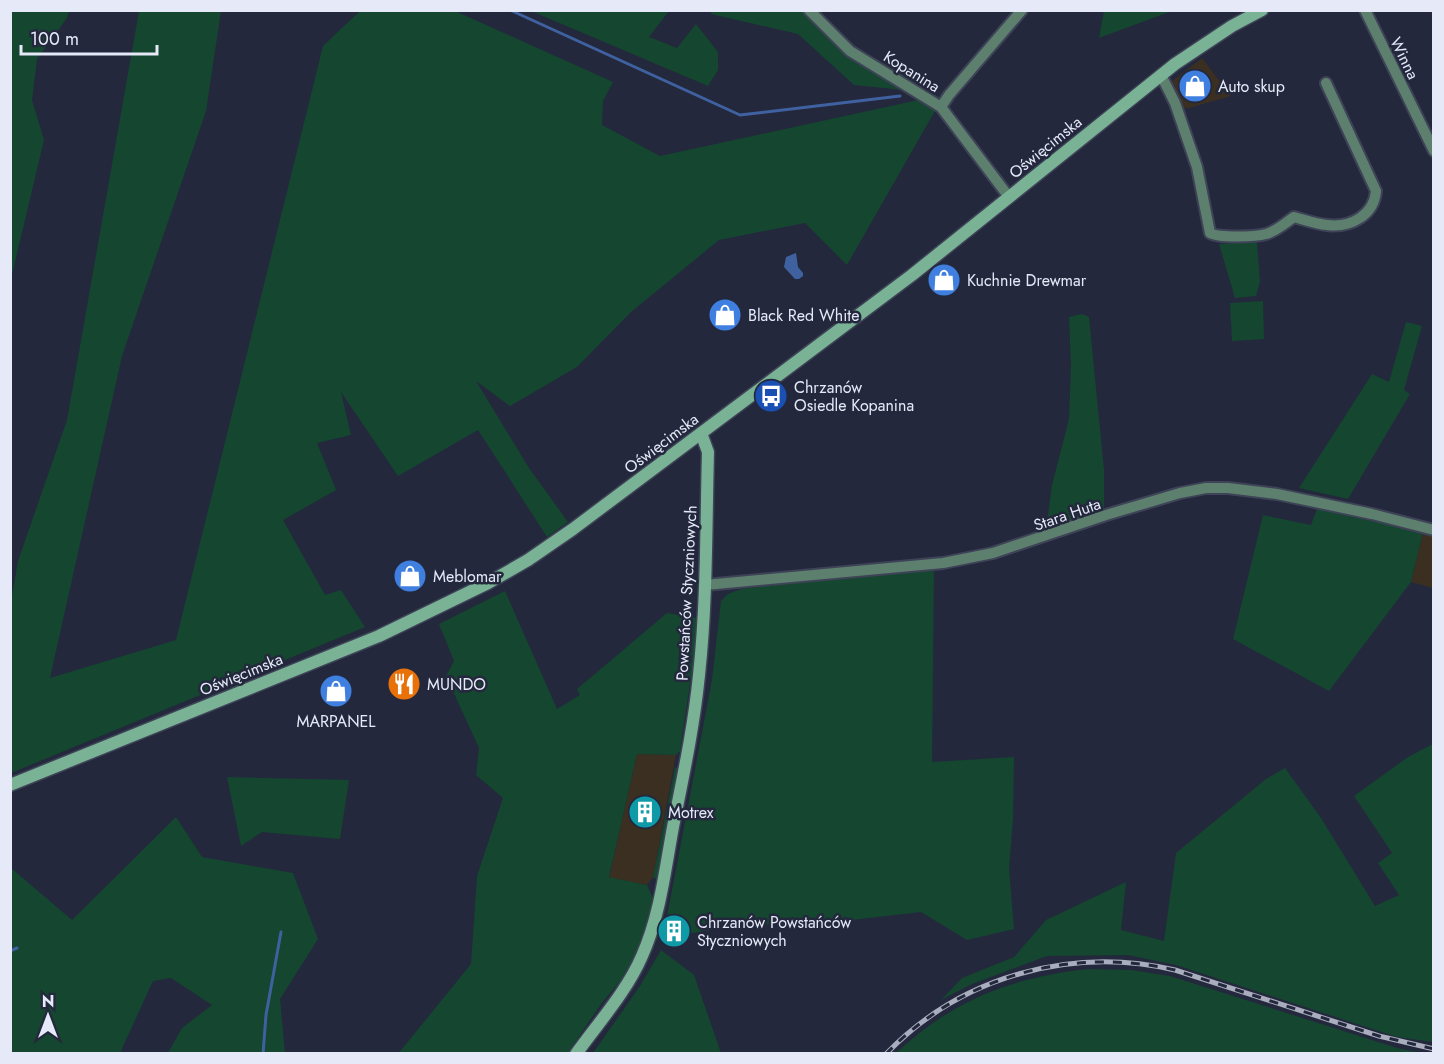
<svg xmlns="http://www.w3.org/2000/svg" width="1444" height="1064" font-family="Jost,sans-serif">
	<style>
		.commercial { fill: #3a2f20 }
		.green { fill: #15462f }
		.water { fill: #3f61a0 }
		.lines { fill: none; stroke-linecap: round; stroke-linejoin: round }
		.stream { stroke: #3f61a0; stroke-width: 3 }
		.street-casing { stroke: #3e4357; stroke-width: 14 }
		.secondary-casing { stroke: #3e4357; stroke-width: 15 }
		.street { stroke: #5d806e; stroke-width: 10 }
		.secondary { stroke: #79b295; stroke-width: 12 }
		.rail-casing { stroke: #a9adbe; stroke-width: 5 }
		.rail { stroke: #23283d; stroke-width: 3; stroke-dasharray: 9; stroke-linecap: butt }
		.labels { text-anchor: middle; stroke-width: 5; stroke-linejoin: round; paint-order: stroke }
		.street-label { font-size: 16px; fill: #e5e9f8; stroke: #23283d }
		.poi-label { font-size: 16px; fill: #e5e9f8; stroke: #23283d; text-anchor: start }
	</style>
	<rect width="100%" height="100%" fill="#23283d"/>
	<path class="commercial" d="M1202,58L1231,96L1189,108H1182L1171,82Z
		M1423,532L1433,534V588L1411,582Z
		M637,754L676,755L653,877L647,885L609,878Z"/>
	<path class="green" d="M11,10L69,11L67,18L37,59L32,100L44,140L11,279Z
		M712,10L805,11C834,47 866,65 903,90L854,85L798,34L711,14Z
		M139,11H221L206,111L122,356L50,678L176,640L323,46L360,11H455L613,82L603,101L602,125L660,156L923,99L936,109L847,265L805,223L719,240L631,312L577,367L510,406L476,381L529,468L568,522L547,537L478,430L398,476L341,392L351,435L317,443L336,490L283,520L325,595L341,590L365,627L11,773V601L18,561L67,420Z
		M531,11H669L649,37L677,48L696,24L718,52V70L708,86Z
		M1104,11V10L1172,11L1099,38Z
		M1257,242L1260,282L1256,296L1235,298L1219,244Z
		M1263,301L1264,339L1232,341L1230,303Z
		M1082,314L1089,317L1104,470V510L1046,531L1052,485L1069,419L1071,366L1069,317Z
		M1406,322L1422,326L1404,390L1410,394L1348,499L1299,488L1372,374L1389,382Z
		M1317,509L1423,532L1411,582L1329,691L1233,639L1263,515L1311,525Z
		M934,566L932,762L1014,757L1013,820L1009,868L1014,929L967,940L921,912L825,923L739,925L682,935L665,927L712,680L721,601L728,594L741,589Z
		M505,591L557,709L580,695L577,689L667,613L697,618L694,670H692L680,751L676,755L637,754L609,877L647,885L654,900L653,911L637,953L621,980L601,1004L568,1053L398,1054L471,964L477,876L503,798L476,775L479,748L446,676L454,661L439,624Z
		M1433,744V1042L1397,1037L1176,965L1128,955L1047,956L972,984L941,1000L962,978L1014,957L1046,920L1126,882L1121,930L1164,941L1176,853L1266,779L1285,768L1321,818L1375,906L1399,895L1378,863L1392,853L1354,796L1408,757Z
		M675,767L681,770L659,878L656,879L653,877Z
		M227,777L349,780L340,839L262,832L241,846Z
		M176,817L202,857L293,873L318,939L280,999L285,1053H168L182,1028L212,1005L171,978L153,981L120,1053H12L11,868L72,920Z
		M661,950L694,975L721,1053H593L640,986Z
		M1087,969L1131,970L1170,976L1397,1048L1422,1053H896C953,1000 1010,978 1087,969Z"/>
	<path class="water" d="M796,253L798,267L803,273V276L799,279H795L784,267L786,257Z"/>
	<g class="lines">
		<path class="stream" d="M510,10L740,115L900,96
			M10,951L17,948
			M263,1054L266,1015L281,932"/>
		<g class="street-casing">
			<path id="street" d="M809,10L850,51L941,107L1009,197
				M1365,10L1434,151
				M1161,75L1175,103L1197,167L1210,233C1218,238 1255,237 1266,234C1277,231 1285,223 1294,217C1305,220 1316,224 1327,225C1351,228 1374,215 1376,191L1326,83
				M941,107L949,95L1022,10
				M705,585L943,563L993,553L1106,515L1180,493L1206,488H1228L1277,494L1372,514L1434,530"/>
		</g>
		<g class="secondary-casing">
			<path id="secondary" d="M10,785L379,636L488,583L528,560L573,529L912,275L1175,64L1232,26L1262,10
				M576,1054C599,1022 627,991 642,956C660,916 665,870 673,827C683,777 694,726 699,675C707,601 706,526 708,452L701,433"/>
		</g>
		<use href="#street" class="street"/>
		<use href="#secondary" class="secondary"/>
		<g class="rail-casing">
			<path id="rail" d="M886,1054C961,976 1071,946 1175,970L1379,1036L1434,1049"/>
		</g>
		<use href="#rail" class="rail"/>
	</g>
	<defs>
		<g id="shop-disc" transform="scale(1.725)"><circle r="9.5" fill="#3f7fe0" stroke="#23283d"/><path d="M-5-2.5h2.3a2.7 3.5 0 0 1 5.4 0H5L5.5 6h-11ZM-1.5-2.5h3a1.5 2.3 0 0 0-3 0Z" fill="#fff"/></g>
		<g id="bus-disc" transform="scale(1.725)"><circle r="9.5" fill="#1a4fb4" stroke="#23283d"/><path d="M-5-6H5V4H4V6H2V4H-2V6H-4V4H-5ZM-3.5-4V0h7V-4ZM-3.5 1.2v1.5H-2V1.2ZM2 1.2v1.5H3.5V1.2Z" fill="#fff"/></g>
		<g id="restaurant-disc" transform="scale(1.725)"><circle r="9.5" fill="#e8710a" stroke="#23283d"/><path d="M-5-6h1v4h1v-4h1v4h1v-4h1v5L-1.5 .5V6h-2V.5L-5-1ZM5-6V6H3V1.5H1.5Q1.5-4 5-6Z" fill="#fff"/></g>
		<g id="building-disc" transform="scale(1.725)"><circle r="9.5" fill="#0f9aa8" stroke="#23283d"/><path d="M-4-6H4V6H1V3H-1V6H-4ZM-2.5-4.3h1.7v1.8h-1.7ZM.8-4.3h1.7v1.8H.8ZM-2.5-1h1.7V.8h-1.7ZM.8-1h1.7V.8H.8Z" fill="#fff"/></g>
	</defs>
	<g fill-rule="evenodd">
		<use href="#shop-disc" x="1195" y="86"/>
		<use href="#shop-disc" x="944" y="280"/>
		<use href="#shop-disc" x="725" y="315"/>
		<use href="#bus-disc" x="771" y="396"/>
		<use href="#shop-disc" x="410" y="576"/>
		<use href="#restaurant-disc" x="404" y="684"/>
		<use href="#shop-disc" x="336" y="691"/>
		<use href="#building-disc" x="645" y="812"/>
		<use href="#building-disc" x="674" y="931"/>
	</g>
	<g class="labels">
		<g class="street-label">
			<text transform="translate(1405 58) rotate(64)" y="6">Winna</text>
			<text transform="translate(912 71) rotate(32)" y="6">Kopanina</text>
			<text transform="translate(1045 147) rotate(-39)" y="6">Oświęcimska</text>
			<text transform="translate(661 443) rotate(-37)" y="6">Oświęcimska</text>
			<text transform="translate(1067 514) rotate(-19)" y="6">Stara Huta</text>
			<text transform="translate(686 593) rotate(-87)" y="6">Powstańców Styczniowych</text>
			<text transform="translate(241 674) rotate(-22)" y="6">Oświęcimska</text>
		</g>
		<g class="poi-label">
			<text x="1218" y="92">Auto skup</text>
			<text x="967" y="286">Kuchnie Drewmar</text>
			<text x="748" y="321">Black Red White</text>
			<text x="794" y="393">Chrzanów<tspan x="794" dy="18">Osiedle Kopanina</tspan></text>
			<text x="433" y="582">Meblomar</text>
			<text x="427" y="690">MUNDO</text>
			<text x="336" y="727" text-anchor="middle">MARPANEL</text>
			<text x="668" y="818">Motrex</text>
			<text x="697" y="928">Chrzanów Powstańców<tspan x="697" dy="18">Styczniowych</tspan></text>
		</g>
	</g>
	<rect width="1444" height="1064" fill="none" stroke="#e5e9f8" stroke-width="24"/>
	<g transform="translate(48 1016)" stroke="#23283d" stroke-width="4.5" paint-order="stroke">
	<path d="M0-4.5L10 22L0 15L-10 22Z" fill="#e5e9f8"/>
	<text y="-9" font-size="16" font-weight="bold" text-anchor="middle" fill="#e5e9f8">N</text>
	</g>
	<path d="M21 45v9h136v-9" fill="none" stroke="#e5e9f8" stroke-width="3"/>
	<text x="30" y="45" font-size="18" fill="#e5e9f8" stroke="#23283d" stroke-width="4.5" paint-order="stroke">100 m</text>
</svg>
